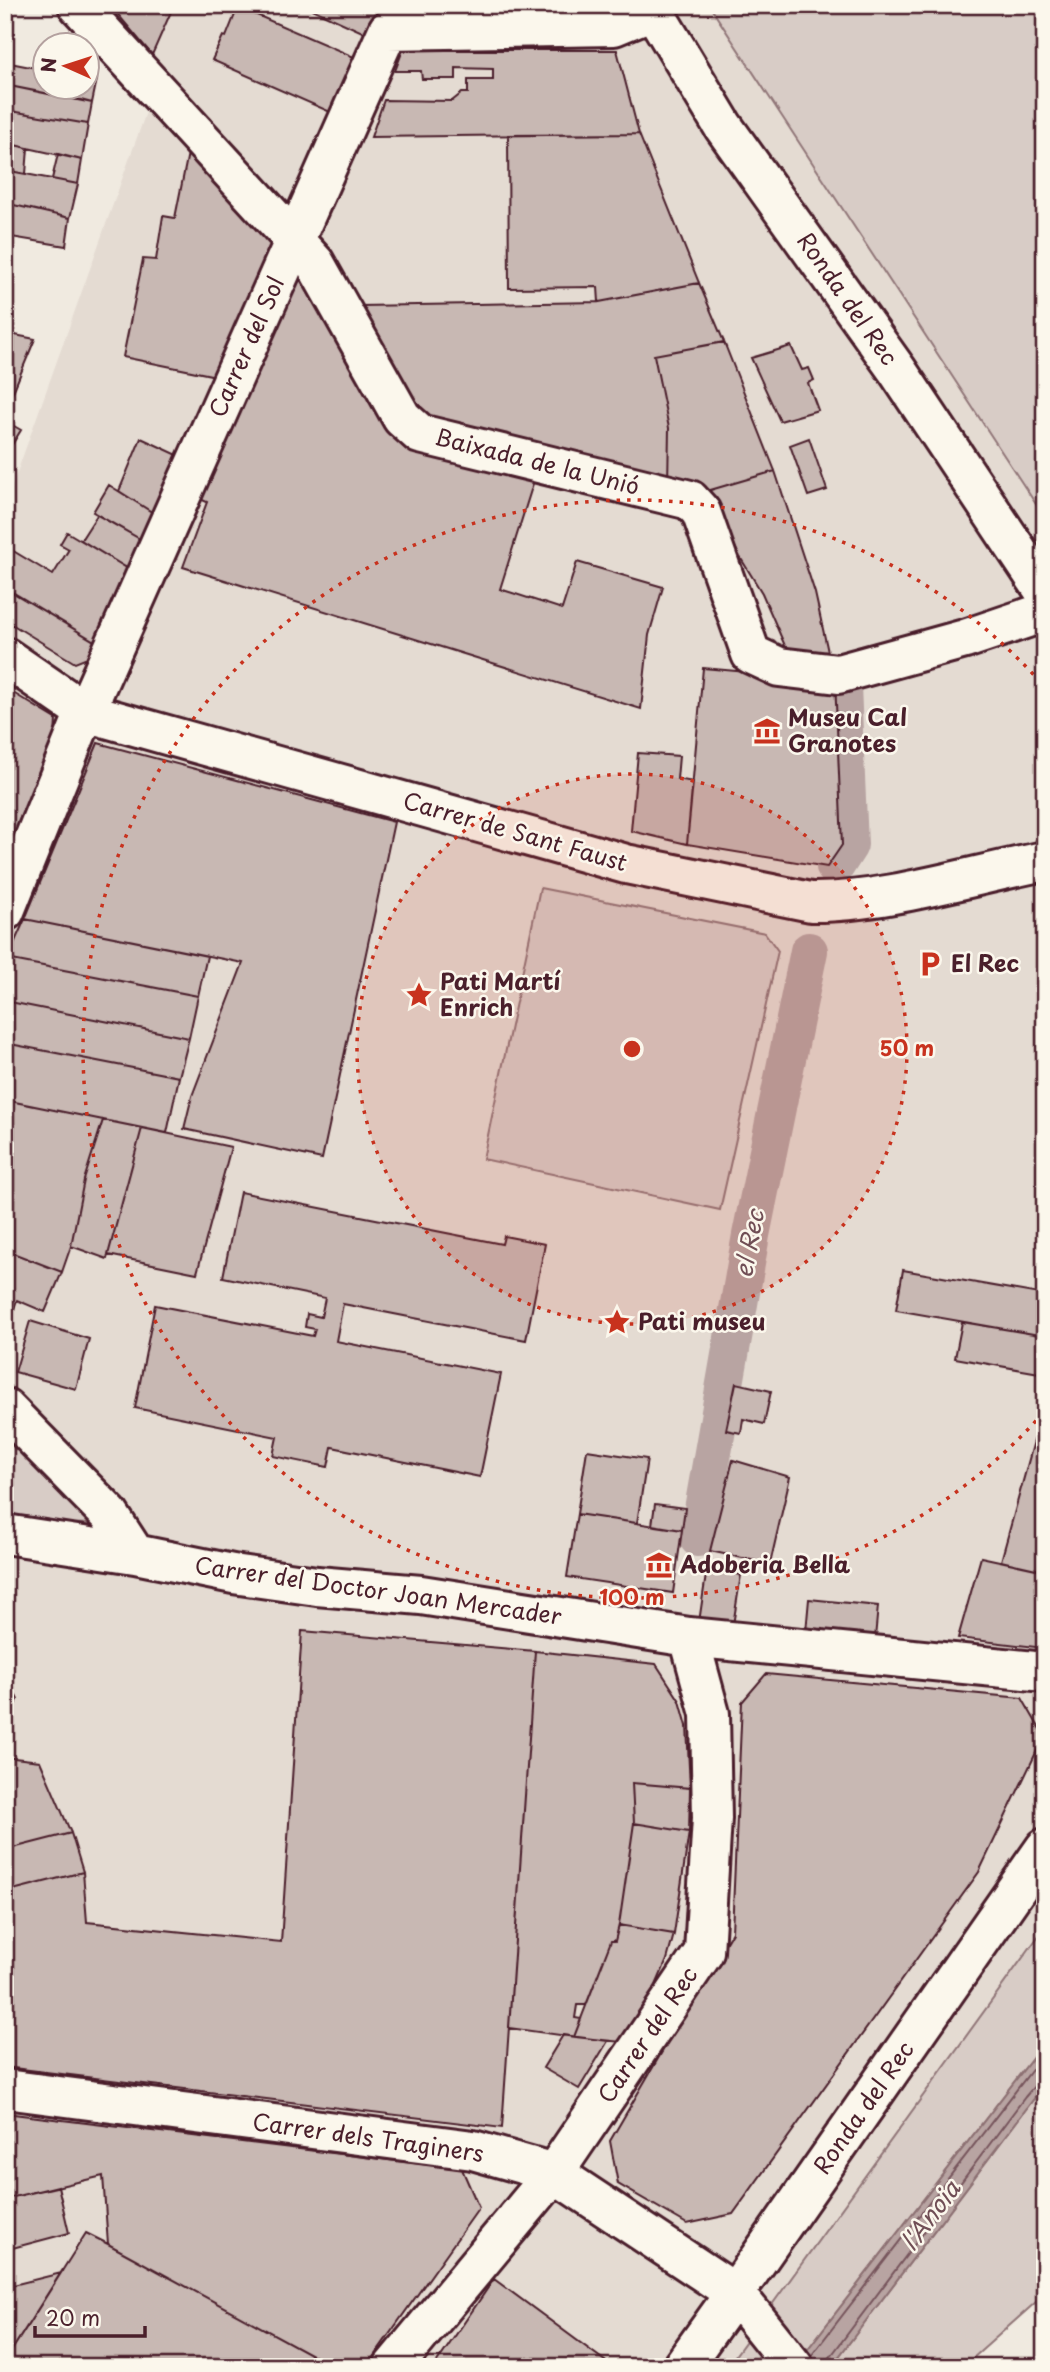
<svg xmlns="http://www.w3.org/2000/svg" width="1050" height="2372" font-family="'Playpen Sans',sans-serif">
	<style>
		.built { fill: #e4dbd2 }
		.green { fill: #d8ccc6; stroke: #917678; stroke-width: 2 }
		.water { fill: #b8a4a2; stroke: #8c6f72; stroke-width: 2 }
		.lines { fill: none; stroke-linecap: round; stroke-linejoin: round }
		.shore { stroke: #76545b; stroke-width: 2 }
		.canal { stroke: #b8a4a2; stroke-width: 38 }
		.building { fill: #c8b8b3; stroke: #4a1f2b; stroke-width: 2 }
		.minor-casing { stroke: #4a1f2b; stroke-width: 44 }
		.minor { stroke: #fbf7ec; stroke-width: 38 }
		.ring { fill: none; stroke: #c8321e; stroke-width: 3.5; stroke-dasharray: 3.5 7 }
		.labels { text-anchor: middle; stroke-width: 5; stroke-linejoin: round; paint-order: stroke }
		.street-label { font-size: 23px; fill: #4a1f2b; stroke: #fbf7ec }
		.poi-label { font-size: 23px; font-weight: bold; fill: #4a1f2b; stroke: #fbf7ec; text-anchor: start }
		.water-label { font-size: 24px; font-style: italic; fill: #704e55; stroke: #fbf7ec }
		.centre { fill: #c8321e; stroke: #fbf7ec; stroke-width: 3.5 }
		.ring-label { font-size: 21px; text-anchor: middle; font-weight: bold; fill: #c8321e; stroke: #fbf7ec; stroke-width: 5; stroke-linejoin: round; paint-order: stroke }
	</style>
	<rect width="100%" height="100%" fill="#f0eae0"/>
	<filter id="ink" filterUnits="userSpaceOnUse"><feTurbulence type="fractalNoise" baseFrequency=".0143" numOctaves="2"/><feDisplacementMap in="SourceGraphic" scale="14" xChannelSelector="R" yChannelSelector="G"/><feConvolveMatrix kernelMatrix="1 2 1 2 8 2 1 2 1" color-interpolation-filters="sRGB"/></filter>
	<g filter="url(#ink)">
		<path class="built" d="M60,5H709L1045,518V1927L727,2367H5V506L149,104Z"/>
		<path class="green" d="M709,5H1045V518Z
			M540,888L765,933L778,951L720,1210L483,1159Z
			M5,1434L95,1524L5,1522Z
			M1045,1927V2042L794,2367H727Z
			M1045,2084V2294L963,2367H831Z"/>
		<path class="water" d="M1045,2042V2084L831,2367H794Z"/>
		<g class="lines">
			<path class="shore" d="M811,2356L1045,2053
				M826,2367L828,2360L1025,2097L1037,2083L1045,2081"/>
			<path class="canal" d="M835,867L849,845L842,686
				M698,1538L751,1235L809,951"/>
		</g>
		<path class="building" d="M110,5H174L152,55Z
			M303,5H384L371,36Z
			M238,7L361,60L337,115L212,60L223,36L226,37Z
			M403,50H617L639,134L371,137L384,100L452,101L462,93H468V80H493V69L456,68V79H422L421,71H395Z
			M5,62L46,70V88H62L60,96L5,85Z
			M88,78L97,79L92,103L77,99L79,88H88Z
			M5,85L92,103L88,124L5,110Z
			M5,110L88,124L82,160L5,143Z
			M639,134L699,283L599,302L598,287L509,288L508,135Z
			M5,143L28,148L26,174L5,170Z
			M190,143L272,242L216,376L123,357L143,259L156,260L163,216L175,218Z
			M58,154L82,160L78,184L52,179Z
			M5,170L78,184L70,218L5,203Z
			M5,203L70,218L66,246L5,236Z
			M299,263L392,435L536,474L500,589L562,609L577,562L663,587L649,635L641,709L183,567L207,502L198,498Z
			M699,283L724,342L654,355L669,428L668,485L419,424L361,306L599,302Z
			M5,333L35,339L5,411Z
			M724,342L775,471L707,491L668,485L669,428L654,355Z
			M791,346L802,370L809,368L814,380L808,383L818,410L780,421L751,358Z
			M5,421L21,430L5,456Z
			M141,438L182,457L158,516L119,491Z
			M809,438L827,490L808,496L790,445Z
			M775,471L815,593L830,661L792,662L762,593L740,557L707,491Z
			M109,485L158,516L147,543L93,512Z
			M97,515L147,543L135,573L81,540Z
			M67,532L135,573L106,648L5,588V546L53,575L69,549L60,544Z
			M9,590L106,648L105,651L75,663L5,620V596Z
			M703,668L835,680L842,845L827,867L687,844Z
			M5,688L56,719L53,774L5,889Z
			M98,743L394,822L322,1159L184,1129L192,1096L243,963L25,919Z
			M638,753L679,756L677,779L693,782L687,844L631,831Z
			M25,919L207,956L198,996L7,959Z
			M7,959L198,996L189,1038L5,1001Z
			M5,1001L189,1038L179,1077L5,1043Z
			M5,1043L179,1077L167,1133L5,1100Z
			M5,1100L103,1120L84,1180L71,1246L62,1272L5,1250Z
			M103,1120L142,1128L107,1259L71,1246L84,1180Z
			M142,1128L231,1147L197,1273L108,1255Z
			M240,1192L502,1244L504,1236L545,1244L526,1340L343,1304L336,1341L501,1374L480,1477L332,1447L328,1467L273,1456L277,1437L135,1408L155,1305L313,1336L315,1329L305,1327L307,1314L321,1317L325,1298L223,1277Z
			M5,1250L62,1272L45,1312L17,1300L5,1335Z
			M903,1270L1045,1295V1336L896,1310Z
			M30,1321L89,1339L76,1389L15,1372Z
			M962,1322L1045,1336V1374L955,1358Z
			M736,1383L771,1391L764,1424L743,1419L741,1433L726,1430Z
			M1039,1423L1045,1424V1571L1001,1561Z
			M587,1450L647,1459L637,1523L577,1514Z
			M733,1460L790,1477L770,1564L710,1551Z
			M655,1504L685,1508L682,1530L652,1525Z
			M577,1514L682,1530L673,1593L567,1577Z
			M981,1557L1045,1571L1044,1648L958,1638Z
			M707,1568L741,1575L733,1625L699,1622Z
			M809,1599L878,1606L875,1638L806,1632Z
			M302,1631L535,1651L502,2128L5,2067V1892L83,1872L87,1922L281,1942Z
			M535,1651L656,1664L680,1701L687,1726L690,1788L632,1783L634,1823L619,1925L615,1941H611L586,2005H577L575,2018L581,2019L574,2037L509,2028Z
			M5,1674L18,1700L5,1721Z
			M766,1674L1022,1698L1044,1736L979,1872L733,2214L687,2224L618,2184L610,2141L732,1932L742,1702Z
			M5,1757L40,1761L71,1833L5,1850Z
			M632,1783L690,1788L689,1832L634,1823Z
			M634,1823L689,1832L674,1934L619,1925Z
			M71,1833L83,1872L5,1892V1850Z
			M619,1925L674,1934L667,1960L631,2043L574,2037L611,1941H615Z
			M563,2035L608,2041L579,2089L543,2068Z
			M5,2113L462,2169L479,2208L366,2367H334L108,2244L103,2176L5,2199Z
			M58,2186L69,2233L5,2250V2199Z
			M86,2233L108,2244L334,2367H15L5,2361Z
			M61,2273L5,2361V2287Z
			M494,2279L613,2367H434Z"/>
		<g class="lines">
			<g class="minor-casing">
				<path id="minor" d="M78,5L315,263L402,418L420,434L690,500L701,512L751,654L779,667L838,674L965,639L1045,612
					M650,5L723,126L897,370L1045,592
					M5,657L85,712L626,864L811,902C884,903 972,875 1045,861
					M5,911L85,712L388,30L614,26L653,10
					M5,1408L109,1514L135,1554
					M5,1534L135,1554L233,1574L317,1586L421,1595L689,1637L1045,1672
					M5,2089L473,2150L554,2173L735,2293L794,2367
					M393,2367L554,2173L704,1952L712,1818L710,1714L689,1637
					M682,2367L735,2293L1045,1848"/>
			</g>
			<use href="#minor" class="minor"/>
		</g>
	</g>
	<circle cx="632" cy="1049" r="275" fill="#c8321e" fill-opacity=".12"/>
	<g class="ring">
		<circle cx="632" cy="1049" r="275"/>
		<path d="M1043 1413A549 549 0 1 1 1043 685"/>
	</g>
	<defs>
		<g id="museum-bare" transform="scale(2.1)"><path d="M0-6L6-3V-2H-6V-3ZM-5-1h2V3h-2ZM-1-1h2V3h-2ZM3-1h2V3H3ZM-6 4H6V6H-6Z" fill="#c8321e" stroke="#fbf7ec" stroke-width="2.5" paint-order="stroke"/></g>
		<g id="parking-bare" transform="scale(2.1)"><path d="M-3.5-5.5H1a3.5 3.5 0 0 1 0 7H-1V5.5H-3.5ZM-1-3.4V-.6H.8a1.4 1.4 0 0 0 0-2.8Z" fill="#c8321e" stroke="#fbf7ec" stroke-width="2.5" paint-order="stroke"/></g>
		<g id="sight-bare" transform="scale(2.1)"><path d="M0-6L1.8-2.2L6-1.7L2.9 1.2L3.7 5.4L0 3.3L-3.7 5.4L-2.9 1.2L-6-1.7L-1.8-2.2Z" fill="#c8321e" stroke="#fbf7ec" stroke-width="2.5" paint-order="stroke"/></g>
	</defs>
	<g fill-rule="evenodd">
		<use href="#museum-bare" x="767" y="731"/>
		<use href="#parking-bare" x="930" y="964"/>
		<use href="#sight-bare" x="419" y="995"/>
		<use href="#sight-bare" x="617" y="1322"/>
		<use href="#museum-bare" x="659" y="1565"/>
	</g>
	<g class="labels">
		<g class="street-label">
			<text transform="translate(847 299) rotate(55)" y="8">Ronda del Rec</text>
			<text transform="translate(247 347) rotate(-66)" y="8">Carrer del Sol</text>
			<text transform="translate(537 462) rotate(14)" y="8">Baixada de la Unió</text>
			<text transform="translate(515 832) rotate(16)" y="8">Carrer de Sant Faust</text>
			<text transform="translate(378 1591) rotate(8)" y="8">Carrer del Doctor Joan Mercader</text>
			<text transform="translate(648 2035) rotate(-56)" y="8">Carrer del Rec</text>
			<text transform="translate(864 2108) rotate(-55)" y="8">Ronda del Rec</text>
			<text transform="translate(368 2138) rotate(8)" y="8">Carrer dels Traginers</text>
		</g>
		<g class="poi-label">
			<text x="788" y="726">Museu Cal<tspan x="788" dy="26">Granotes</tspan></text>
			<text x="951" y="972">El Rec</text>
			<text x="440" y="990">Pati Martí<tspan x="440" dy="26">Enrich</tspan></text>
			<text x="638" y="1330">Pati museu</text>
			<text x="680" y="1573">Adoberia Bella</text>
		</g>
		<g class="water-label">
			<text transform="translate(750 1244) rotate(-79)" y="8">el Rec</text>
			<text transform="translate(931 2216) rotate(-53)" y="8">l'Anoia</text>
		</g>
	</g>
	<circle cx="632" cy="1049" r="10" class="centre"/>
	<g class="ring-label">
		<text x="907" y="1056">50 m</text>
		<text x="632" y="1605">100 m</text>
	</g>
	<rect width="1050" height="2372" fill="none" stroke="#fbf7ec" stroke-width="28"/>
	<rect x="14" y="14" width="1022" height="2344" fill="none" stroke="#4a1f2b" stroke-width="2.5" filter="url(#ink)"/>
	<g transform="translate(66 66) rotate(273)"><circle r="33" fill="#fbf7ec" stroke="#b4a19f" stroke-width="2"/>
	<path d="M0-5L12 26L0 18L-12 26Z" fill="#c8321e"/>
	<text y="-10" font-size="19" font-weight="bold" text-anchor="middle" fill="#4a1f2b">N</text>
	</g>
	<path d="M35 2326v10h110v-10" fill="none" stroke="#4a1f2b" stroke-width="3.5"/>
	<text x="46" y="2326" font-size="21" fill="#4a1f2b" stroke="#fbf7ec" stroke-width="5" paint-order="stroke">20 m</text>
</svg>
